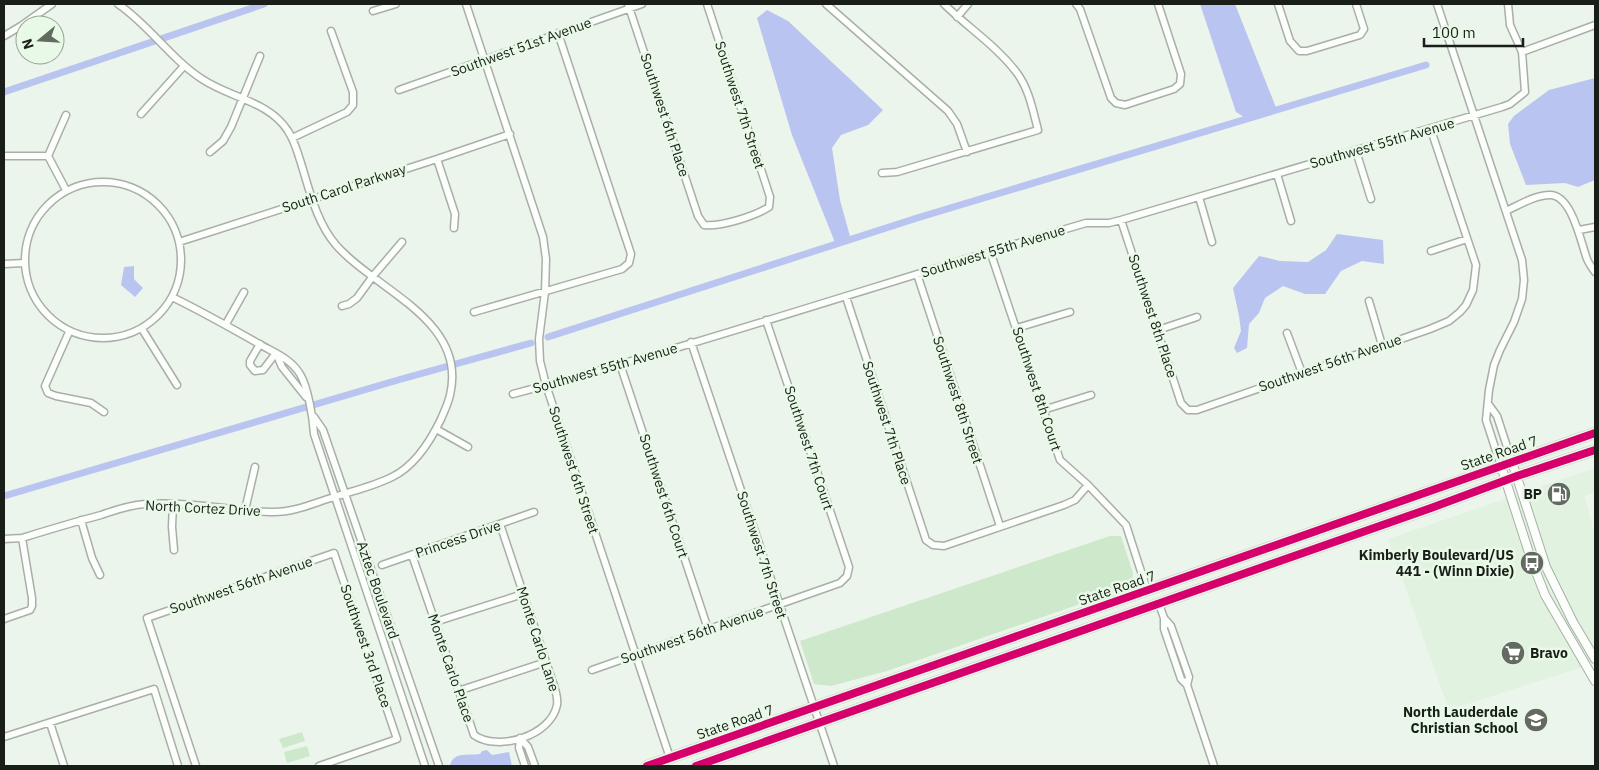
<svg xmlns="http://www.w3.org/2000/svg" width="1599" height="770" font-family="'IBM Plex Sans',sans-serif">
	<style>
		.built { fill: #e2f2e0 }
		.green { fill: #cee8cb }
		.water { fill: #bac4f1 }
		.lines { fill: none; stroke-linecap: round; stroke-linejoin: round }
		.canal { stroke: #bac4f1; stroke-width: 7 }
		.minor-casing { stroke: #a8afa7; stroke-width: 9 }
		.tertiary-casing { stroke: #a8afa7; stroke-width: 10 }
		.primary-casing { stroke: #caceca; stroke-width: 12 }
		.minor { stroke: #fcfefc; stroke-width: 6 }
		.tertiary { stroke: #fcfefc; stroke-width: 8 }
		.primary { stroke: #f4f6f7; stroke-width: 10 }
		.cycleway-casing { stroke: #e9f9e7; stroke-width: 11 }
		.cycleway { stroke: #d6006c; stroke-width: 8 }
		.labels { text-anchor: middle; stroke-width: 5; stroke-linejoin: round; paint-order: stroke }
		.street-label { font-size: 14px; fill: #191f18; stroke: #e9f9e7 }
		.poi-label { font-size: 14px; font-weight: bold; fill: #191f18; stroke: #e9f9e7; text-anchor: end }
	</style>
	<rect width="100%" height="100%" fill="#ecf5eb"/>
	<path class="built" d="M1595,468V492L1585,496L1595,536V663L1449,710L1388,539Z"/>
	<path class="green" d="M1110,536H1121L1133,573L1132,586L887,671L831,686L814,684L800,641Z
		M302,732L305,741L283,748L279,739Z
		M307,746L310,756L287,763L284,752Z"/>
	<path class="water" d="M1200,4H1235L1277,110L1247,119L1236,112Z
		M767,10L788,21L883,110L868,125L841,135L832,148L840,200L851,240L836,245L792,135L757,18Z
		M1595,78V180L1578,187L1565,183L1526,185L1510,144L1508,124L1514,116L1549,90Z
		M1337,234L1383,240L1384,264L1362,261L1341,271L1325,294H1305L1283,286L1265,298L1259,313L1249,324L1247,348L1237,353L1234,348L1241,331L1239,316L1233,288L1259,256L1280,261L1308,262L1326,250Z
		M134,266V279L143,288L135,297L121,285L124,267Z
		M487,750L492,755L509,752L512,766H450C453,751 468,756 480,754L482,751Z"/>
	<g class="lines">
		<path class="canal" d="M4,92L264,4
			M548,337L917,218L1426,65
			M4,496L398,380L531,343"/>
		<g class="minor-casing">
			<path id="minor" d="M466,4L543,237L546,259L545,292L539,339L540,361L546,385L670,758
				M628,4L698,216L704,225C721,227 755,216 769,207L770,197L707,4
				M826,4L948,111L957,124L967,152
				M1076,4L1080,9L1111,98L1116,103L1125,105L1174,89L1180,84L1181,74L1158,4
				M1278,4L1290,41L1299,51H1307L1360,35L1364,29L1356,4
				M1437,4L1522,260L1524,280L1522,299L1514,322L1500,350L1494,365L1489,390L1486,420L1501,466
				M373,11L396,4
				M957,17L968,4
				M4,36L21,26L52,4
				M1522,52L1595,25
				M399,90L642,4
				M141,114L184,66
				M292,138L347,112L353,105V92L331,31
				M1356,151L1371,199
				M210,152L223,141L231,127L260,56
				M4,156H48
				M48,156L66,115
				M48,156L66,190
				M437,159L455,214L454,228
				M882,173L897,172L1038,130C1033,111 1029,89 1017,73C997,46 967,27 944,4
				M1277,174L1291,221
				M25 260a78 78 0 1 1 156 0a78 78 0 1 1-156 0Z
				M1199,197L1212,242
				M1506,211C1519,205 1535,195 1550,195C1572,195 1581,243 1587,259C1589,264 1592,268 1595,272
				M1121,220L1181,403L1188,410H1197L1430,329L1449,321L1460,312L1466,305L1473,290L1476,265L1431,130
				M1579,230L1595,227
				M179,242L437,159L510,134
				M990,251L1060,460L1088,485L1126,525L1147,590
				M1431,251L1467,239
				M4,264L24,263
				M917,274L1000,526
				M172,297C203,312 231,328 261,345C275,353 291,359 300,374C308,387 313,418 314,434L425,766
				M846,297L926,540L933,545L944,546L1064,505L1075,500L1088,485
				M1369,301L1382,345
				M342,306L349,304L357,298L373,276L402,242
				M474,312L622,269L629,263L631,254L558,33
				M226,324L244,292
				M1017,328L1070,312
				M142,329L177,385
				M1158,330L1197,317
				M69,332L45,386L48,393L56,396L91,403L104,412
				M1287,333L1302,373
				M691,342L834,766
				M260,344L250,361V365L255,371L263,370L276,353
				M276,353L282,367L306,397
				M620,364L708,629
				M513,394C705,343 895,279 1086,223H1109L1121,220L1502,107L1510,104L1525,92L1522,52L1510,25L1508,4
				M1489,405L1497,416L1512,462
				M1043,410L1091,395
				M314,417L323,430L439,766
				M436,429L468,447
				M173,504L172,527L174,550
				M245,510L255,467
				M81,520L92,558L100,575
				M4,539L22,538C48,530 74,522 101,515C115,510 130,505 145,504C188,501 231,511 274,512C295,512 314,503 334,497C353,491 374,486 392,477C415,466 430,442 441,419C444,412 448,404 450,395C468,320 375,290 336,245C316,222 309,188 300,160C297,150 294,140 288,131C269,101 230,98 202,79C170,58 149,25 118,4
				M412,555L474,735C498,752 551,736 557,705C558,699 556,692 554,686L500,524
				M382,565L534,512
				M1159,604L1164,618L1171,626L1189,677L1187,685L1214,766
				M1164,618V629L1181,679L1187,685
				M4,619L30,610L32,606V598L22,538
				M435,622L523,594
				M592,670L840,583L847,576L849,567L766,320
				M458,691L546,662
				M50,723L64,766
				M4,737L154,689L178,766
				M520,738L528,747L535,766
				M520,738L519,748L525,766
				M196,766L147,618L334,553L397,739L319,766"/>
		</g>
		<g class="tertiary-casing">
			<path id="tertiary" d="M1512,462L1546,567L1573,622L1595,659
				M1501,466L1531,559L1545,595L1595,681"/>
		</g>
		<g class="primary-casing">
			<path id="primary" d="M647,766L1595,433
				M696,766L1431,508L1517,476L1595,450"/>
		</g>
		<use href="#minor" class="minor"/>
		<use href="#tertiary" class="tertiary"/>
		<use href="#primary" class="primary"/>
		<g class="cycleway-casing">
			<path id="cycleway" d="M647,766L1595,433
				M696,766L1431,508L1517,476L1595,450"/>
		</g>
		<use href="#cycleway" class="cycleway"/>
	</g>
	<defs>
		<g id="fuel-disc" transform="scale(1.25)"><circle r="9.5" fill="#636a62" stroke="#e9f9e7"/><path d="M-5.5-6h7V0h2V4h1.3V-2.5L3-4.5l.8-.8L6-3V5H2.5V1h-1V6h-7ZM-4.2-4.7v3.2H.2V-4.7Z" fill="#fff"/></g>
		<g id="bus-disc" transform="scale(1.25)"><circle r="9.5" fill="#636a62" stroke="#e9f9e7"/><path d="M-5-6H5V4H4V6H2V4H-2V6H-4V4H-5ZM-3.5-4V0h7V-4ZM-3.5 1.2v1.5H-2V1.2ZM2 1.2v1.5H3.5V1.2Z" fill="#fff"/></g>
		<g id="supermarket-disc" transform="scale(1.25)"><circle r="9.5" fill="#636a62" stroke="#e9f9e7"/><path d="M-6-5.5h2.5l.6 2H6L4.5 2H-2.5L-4.4-4H-6ZM-1.5 3.2a1.3 1.3 0 1 0 .1 0ZM3 3.2a1.3 1.3 0 1 0 .1 0Z" fill="#fff"/></g>
		<g id="school-disc" transform="scale(1.25)"><circle r="9.5" fill="#636a62" stroke="#e9f9e7"/><path d="M0-5L7-2L0 1L-7-2ZM-4 1L0 2.5L4 1V4Q0 6-4 4Z" fill="#fff"/></g>
	</defs>
	<g fill-rule="evenodd">
		<use href="#fuel-disc" x="1559" y="494"/>
		<use href="#bus-disc" x="1532" y="563"/>
		<use href="#supermarket-disc" x="1513" y="653"/>
		<use href="#school-disc" x="1536" y="720"/>
	</g>
	<g class="labels">
		<g class="street-label">
			<text transform="translate(521 47) rotate(-20)" y="5">Southwest 51st Avenue</text>
			<text transform="translate(740 105) rotate(72)" y="5">Southwest 7th Street</text>
			<text transform="translate(665 115) rotate(72)" y="5">Southwest 6th Place</text>
			<text transform="translate(1382 143) rotate(-16)" y="5">Southwest 55th Avenue</text>
			<text transform="translate(344 188) rotate(-18)" y="5">South Carol Parkway</text>
			<text transform="translate(993 251) rotate(-17)" y="5">Southwest 55th Avenue</text>
			<text transform="translate(1153 316) rotate(72)" y="5">Southwest 8th Place</text>
			<text transform="translate(1330 363) rotate(-19)" y="5">Southwest 56th Avenue</text>
			<text transform="translate(605 368) rotate(-16)" y="5">Southwest 55th Avenue</text>
			<text transform="translate(1037 389) rotate(72)" y="5">Southwest 8th Court</text>
			<text transform="translate(958 400) rotate(72)" y="5">Southwest 8th Street</text>
			<text transform="translate(887 423) rotate(72)" y="5">Southwest 7th Place</text>
			<text transform="translate(809 448) rotate(72)" y="5">Southwest 7th Court</text>
			<text transform="translate(1499 453) rotate(-19)" y="5">State Road 7</text>
			<text transform="translate(574 470) rotate(72)" y="5">Southwest 6th Street</text>
			<text transform="translate(664 496) rotate(72)" y="5">Southwest 6th Court</text>
			<text transform="translate(203 508) rotate(3)" y="5">North Cortez Drive</text>
			<text transform="translate(458 539) rotate(-19)" y="5">Princess Drive</text>
			<text transform="translate(762 555) rotate(72)" y="5">Southwest 7th Street</text>
			<text transform="translate(241 585) rotate(-19)" y="5">Southwest 56th Avenue</text>
			<text transform="translate(1117 588) rotate(-19)" y="5">State Road 7</text>
			<text transform="translate(378 590) rotate(71)" y="5">Aztec Boulevard</text>
			<text transform="translate(692 635) rotate(-19)" y="5">Southwest 56th Avenue</text>
			<text transform="translate(538 639) rotate(72)" y="5">Monte Carlo Lane</text>
			<text transform="translate(366 646) rotate(71)" y="5">Southwest 3rd Place</text>
			<text transform="translate(451 668) rotate(71)" y="5">Monte Carlo Place</text>
			<text transform="translate(735 722) rotate(-19)" y="5">State Road 7</text>
		</g>
		<g class="poi-label">
			<text x="1542" y="499">BP</text>
			<text x="1514" y="560">Kimberly Boulevard/US<tspan x="1514" dy="16">441 - (Winn Dixie)</tspan></text>
			<text x="1530" y="658" text-anchor="start">Bravo</text>
			<text x="1518" y="717">North Lauderdale<tspan x="1518" dy="16">Christian School</tspan></text>
		</g>
	</g>
	<rect width="1599" height="770" fill="none" stroke="#191f18" stroke-width="10"/>
	<g transform="translate(40 40) rotate(252)"><circle r="24" fill="#e9f9e7" stroke="#96a294"/>
	<path d="M0-4L9 19L0 12L-9 19Z" fill="#636a62"/>
	<text y="-8" font-size="14" font-weight="bold" text-anchor="middle" fill="#191f18">N</text>
	</g>
	<path d="M1424 38v8h99v-8" fill="none" stroke="#191f18" stroke-width="2.5"/>
	<text x="1432" y="38" font-size="15" fill="#191f18" stroke="#e9f9e7" stroke-width="4" paint-order="stroke">100 m</text>
</svg>
